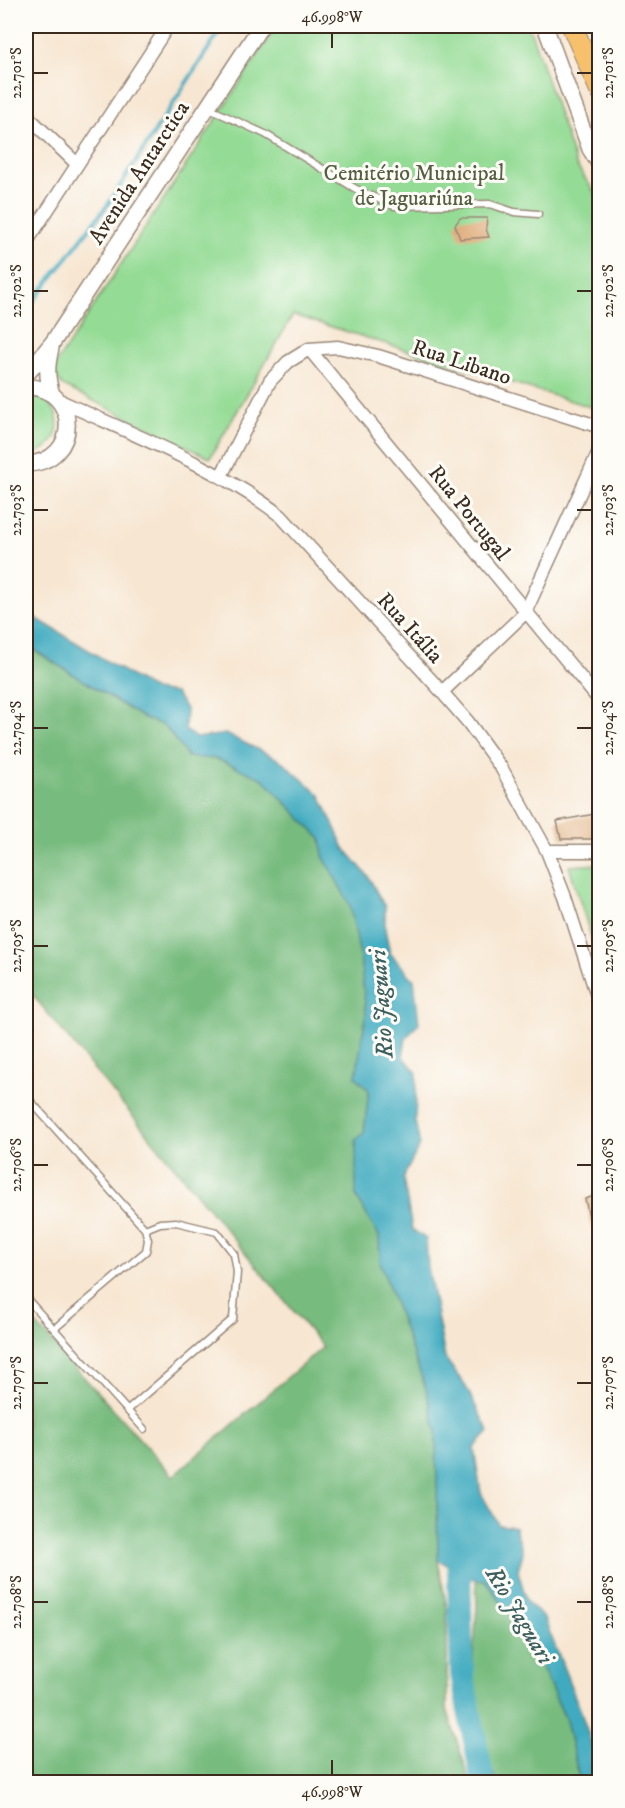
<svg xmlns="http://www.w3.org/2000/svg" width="625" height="1808" font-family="'IM FELL DW Pica',serif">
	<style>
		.green { fill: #94db95; stroke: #68825a; stroke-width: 1.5 }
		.forest { fill: #77bb7e; stroke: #59724e; stroke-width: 1.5 }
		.water { fill: #40abc0; stroke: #3e6a6f; stroke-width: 1.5 }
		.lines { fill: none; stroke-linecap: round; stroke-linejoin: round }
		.stream { stroke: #40abc0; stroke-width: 4 }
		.river { stroke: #40abc0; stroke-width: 24 }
		.building { fill: #dfac7a }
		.service-casing { stroke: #998878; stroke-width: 9 }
		.minor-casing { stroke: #998878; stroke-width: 15 }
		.tertiary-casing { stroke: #998878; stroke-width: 18 }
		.primary-casing { stroke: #998878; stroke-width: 22 }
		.service { stroke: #fff; stroke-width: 6 }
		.minor { stroke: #fff; stroke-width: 12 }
		.tertiary { stroke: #fff; stroke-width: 15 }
		.primary { stroke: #f7c06c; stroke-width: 20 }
		.ticks { fill: none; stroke: #3b2a1e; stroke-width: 2 }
		.labels { text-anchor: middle; stroke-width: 6; stroke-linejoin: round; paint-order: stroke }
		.street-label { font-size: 22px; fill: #3b2a1e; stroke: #fdfcf7 }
		.park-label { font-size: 22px; fill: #565f42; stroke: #fdfcf7 }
		.water-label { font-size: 24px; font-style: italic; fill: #3d5e5f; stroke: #fdfcf7 }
		.neatline { fill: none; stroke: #3b2a1e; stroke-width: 2 }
		.ticks-label { font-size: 15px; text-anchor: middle; fill: #3b2a1e }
	</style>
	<rect width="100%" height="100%" fill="#fdfcf7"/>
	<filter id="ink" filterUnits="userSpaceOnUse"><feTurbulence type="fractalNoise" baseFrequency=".0167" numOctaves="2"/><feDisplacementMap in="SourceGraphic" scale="12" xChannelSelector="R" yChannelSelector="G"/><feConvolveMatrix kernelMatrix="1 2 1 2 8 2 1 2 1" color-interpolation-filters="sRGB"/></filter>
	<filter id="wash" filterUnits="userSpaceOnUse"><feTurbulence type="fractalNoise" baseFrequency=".008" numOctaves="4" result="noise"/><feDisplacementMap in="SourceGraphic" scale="24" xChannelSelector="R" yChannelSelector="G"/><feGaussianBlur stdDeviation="1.35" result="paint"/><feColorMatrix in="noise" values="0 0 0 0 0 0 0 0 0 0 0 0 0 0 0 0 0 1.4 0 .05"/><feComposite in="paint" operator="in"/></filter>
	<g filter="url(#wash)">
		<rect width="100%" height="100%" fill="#f7e6d1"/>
		<path class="green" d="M277,26H526L531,32L576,165L599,199L600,399L597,409L293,315L210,458L63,386L55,376L57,362Z
			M26,395C68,396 69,451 26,455Z
			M599,864H600L599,962L569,866Z"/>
		<path class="forest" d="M26,645L142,717L165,726L188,757L217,759L263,779L321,839L323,856L350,905L360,955L366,1013L356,1077L369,1090L356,1196L379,1236L380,1262L426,1389L436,1430L438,1560L447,1609V1709L470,1782H26V1313L173,1476L323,1347L26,987Z
			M476,1580H485L531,1643L566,1720L580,1782H497L487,1760L479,1724L472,1674L477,1607Z"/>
		<path class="water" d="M26,612L154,690L175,693L186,709L185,730L196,738L226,734L280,760L320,795L344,848L368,876L385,907V929L390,953L414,980L419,1023L406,1038L403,1056L417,1073L415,1121L420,1145L403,1178L412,1229L426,1239L428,1267L445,1358L466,1387L489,1432L474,1448L481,1493L499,1525L515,1527L523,1553L518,1571L527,1602L544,1618L581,1712L599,1767V1782H580L566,1720L531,1643L485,1580H476L438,1560L436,1430L426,1389L380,1262L379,1236L356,1196V1140L364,1133L369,1090L356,1077L366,1014L360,955L350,905L323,856L321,839L263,779L217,759L188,757L165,726L142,717L26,645Z"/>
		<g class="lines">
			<path class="stream" d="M26,311L109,203L223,26"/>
			<path class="river" d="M458,1541L462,1674L483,1782"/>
		</g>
		<g id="blocks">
			<path class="building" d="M460,218H487L486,229L489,237L460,239L455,225Z
				M600,813V839H561L557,821Z
				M600,1194V1243H595L585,1199Z"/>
		</g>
	</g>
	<g filter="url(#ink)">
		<use href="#blocks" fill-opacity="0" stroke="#998878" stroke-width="1.5"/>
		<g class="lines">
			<g class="service-casing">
				<path id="service" d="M208,108L265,134L356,189L394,206L490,204L514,212L538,214
					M26,1096L145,1229L148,1240L146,1251L54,1329L26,1298
					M54,1329L144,1429
					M128,1410L233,1319L237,1272L234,1254L217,1232L176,1222L160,1223L145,1229"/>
			</g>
			<g class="minor-casing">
				<path id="minor" d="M26,115L77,164
					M26,243L168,26
					M309,349L600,701
					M56,399C131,434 216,466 281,516L442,692L468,722L502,769L547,851L565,897L600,1005
					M221,476L270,381L288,362L309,349L338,347L378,356L600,427
					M442,692L525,613L600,449
					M547,851H600"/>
			</g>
			<g class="tertiary-casing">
				<path id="tertiary" d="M545,26L590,149L600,165
					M51,348C47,365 46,377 52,394
					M26,375L53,342L261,26
					M26,387C80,386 82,463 26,464"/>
			</g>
			<g class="primary-casing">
				<path id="primary" d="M572,26L600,90"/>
			</g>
			<use href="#service" class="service"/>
			<use href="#minor" class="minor"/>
			<use href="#tertiary" class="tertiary"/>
			<use href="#primary" class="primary"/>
		</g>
	</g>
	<path class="ticks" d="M332,33V48M33,73H48M577,73H592M33,291H48M577,291H592M33,510H48M577,510H592M33,728H48M577,728H592M33,946H48M577,946H592M33,1165H48M577,1165H592M33,1383H48M577,1383H592M33,1602H48M577,1602H592M332,1760V1775"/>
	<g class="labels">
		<g class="street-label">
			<text transform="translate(138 172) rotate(-57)" y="8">Avenida Antarctica</text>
			<text transform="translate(462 361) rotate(18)" y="8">Rua Libano</text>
			<text transform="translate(470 512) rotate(51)" y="8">Rua Portugal</text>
			<text transform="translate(411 627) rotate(48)" y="8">Rua Itália</text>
		</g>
		<g class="park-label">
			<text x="414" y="180">Cemitério Municipal<tspan x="414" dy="25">de Jaguariúna</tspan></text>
		</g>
		<g class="water-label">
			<text transform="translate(381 1004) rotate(-94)" y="8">Rio Jaguari</text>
			<text transform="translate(520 1615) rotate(59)" y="8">Rio Jaguari</text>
		</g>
	</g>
	<rect width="625" height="1808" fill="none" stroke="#fdfcf7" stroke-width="66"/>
	<rect x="33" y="33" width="559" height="1742" class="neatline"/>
	<g class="ticks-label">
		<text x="332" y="22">46.998°W</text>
		<text transform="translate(16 73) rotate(-90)" y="5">22.701°S</text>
		<text transform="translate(608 73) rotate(-90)" y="5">22.701°S</text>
		<text transform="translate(16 291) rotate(-90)" y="5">22.702°S</text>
		<text transform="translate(608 291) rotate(-90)" y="5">22.702°S</text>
		<text transform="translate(16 510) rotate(-90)" y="5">22.703°S</text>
		<text transform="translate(608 510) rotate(-90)" y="5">22.703°S</text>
		<text transform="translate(16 728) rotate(-90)" y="5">22.704°S</text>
		<text transform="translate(608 728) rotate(-90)" y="5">22.704°S</text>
		<text transform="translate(16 946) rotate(-90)" y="5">22.705°S</text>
		<text transform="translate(608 946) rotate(-90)" y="5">22.705°S</text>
		<text transform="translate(16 1165) rotate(-90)" y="5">22.706°S</text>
		<text transform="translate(608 1165) rotate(-90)" y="5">22.706°S</text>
		<text transform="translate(16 1383) rotate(-90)" y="5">22.707°S</text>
		<text transform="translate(608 1383) rotate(-90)" y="5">22.707°S</text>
		<text transform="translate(16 1602) rotate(-90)" y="5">22.708°S</text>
		<text transform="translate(608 1602) rotate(-90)" y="5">22.708°S</text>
		<text x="332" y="1797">46.998°W</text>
	</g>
</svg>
